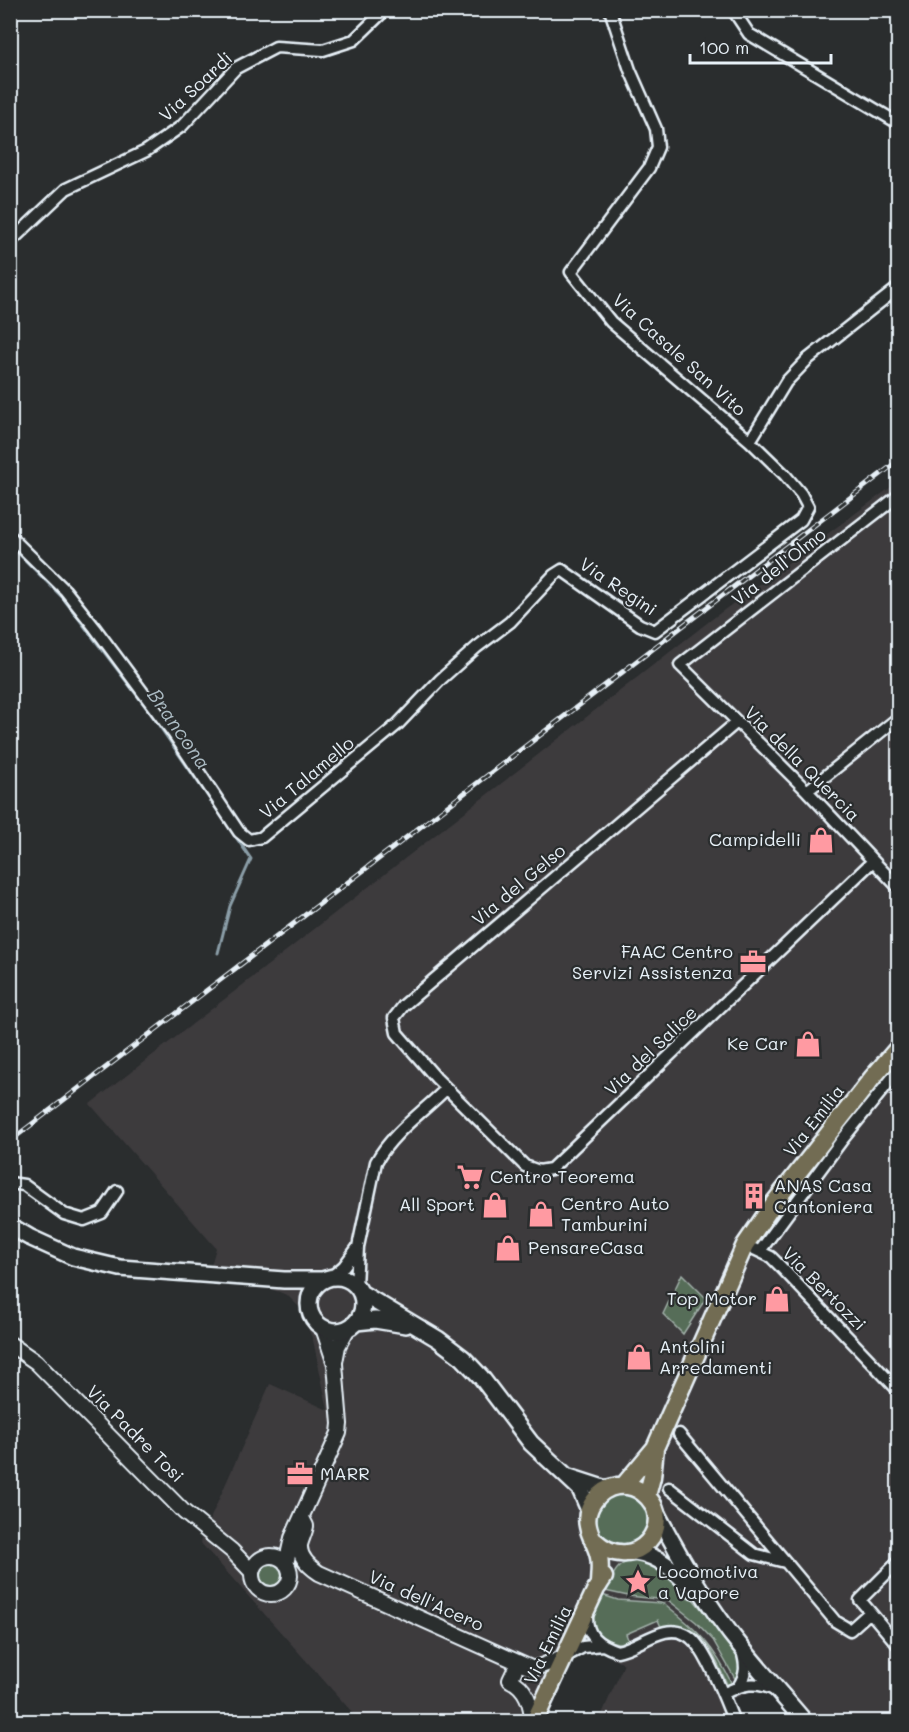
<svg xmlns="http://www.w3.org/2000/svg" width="909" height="1732" font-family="Mali,sans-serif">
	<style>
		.built { fill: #3e3b3e }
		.green { fill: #576d59; stroke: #a0afa8; stroke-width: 1.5 }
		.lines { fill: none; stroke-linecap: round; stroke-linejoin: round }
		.stream { stroke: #8b9ea8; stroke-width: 3 }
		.minor-casing { stroke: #e8f1f8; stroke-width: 15 }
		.tertiary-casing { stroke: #e8f1f8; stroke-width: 18 }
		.secondary-casing { stroke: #e8f1f8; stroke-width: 20 }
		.primary-casing { stroke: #e8f1f8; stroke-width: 21 }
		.minor { stroke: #2a2d2e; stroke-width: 10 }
		.tertiary { stroke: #2a2d2e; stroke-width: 14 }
		.secondary { stroke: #2a2d2e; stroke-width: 15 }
		.primary { stroke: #726c52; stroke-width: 16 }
		.rail-casing { stroke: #e8f1f8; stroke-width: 5 }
		.rail { stroke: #2a2d2e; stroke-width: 3; stroke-dasharray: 9; stroke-linecap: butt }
		.labels { text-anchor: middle; stroke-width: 4.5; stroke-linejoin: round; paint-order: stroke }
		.street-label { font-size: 18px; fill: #e8f1f8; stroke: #2a2d2e }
		.poi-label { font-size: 18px; fill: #e8f1f8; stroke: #2a2d2e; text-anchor: start }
		.water-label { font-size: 20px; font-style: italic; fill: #aabac2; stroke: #2a2d2e }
	</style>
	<rect width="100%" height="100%" fill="#2a2d2e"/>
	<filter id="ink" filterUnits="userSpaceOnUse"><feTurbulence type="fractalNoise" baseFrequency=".0167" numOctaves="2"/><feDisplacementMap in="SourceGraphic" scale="12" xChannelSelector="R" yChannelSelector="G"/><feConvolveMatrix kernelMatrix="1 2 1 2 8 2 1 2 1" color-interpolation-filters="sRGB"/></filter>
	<g filter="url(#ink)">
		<path class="built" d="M898,482V1721H797L771,1693L753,1691L733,1699L742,1721H599L624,1664L564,1632L527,1721H360L200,1542L270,1384L328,1410L313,1340L300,1308L287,1295L266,1287L206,1283L216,1248L90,1104L716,616Z"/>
		<path class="green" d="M682,1274L706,1298L683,1334L663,1314Z
			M630,1492L649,1509L648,1534L626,1548L602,1539C592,1523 593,1499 615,1494C619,1493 625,1493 630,1492Z
			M641,1558L650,1559L687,1592L715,1625L744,1664L737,1682L713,1640L696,1622L668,1600L628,1596L605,1591C616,1569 616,1563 641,1558Z
			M258 1575a12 12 0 1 1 24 0a12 12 0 1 1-24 0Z
			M602,1595L618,1600L661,1603L666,1605C699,1631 714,1647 732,1684L728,1686C713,1655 703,1619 661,1627L658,1620L626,1634L629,1642C619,1644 614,1643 606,1639C583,1628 593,1613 602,1595Z"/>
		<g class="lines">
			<path class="stream" d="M10,545L63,598L149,711L251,859L230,906L218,953"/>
			<g class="minor-casing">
				<path id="minor" d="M733,10L749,34L898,123
					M10,242L66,189L146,151L182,126L236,68L276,47L323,50L354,40L385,10
					M750,441L786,382L808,359L898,288
					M898,496L680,665L807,791L898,887
					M10,536L65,590L95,628L173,733L239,832L249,840L262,837L398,724L441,679L477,647L510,622L554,575L562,570L640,625L655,631L801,520L808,507L801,494L785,475L750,441L611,322L571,272L649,168L658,147L656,129L630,70L610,10
					M737,722L404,1005L394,1018L397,1033L436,1078L525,1166L539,1171L551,1169L873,861
					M807,791L898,718
					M10,1183L24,1185L64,1214L84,1220L102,1213L117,1191
					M754,1249L771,1257L780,1266L898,1390
					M760,1251L842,1140L898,1071
					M331,1277L344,1266L358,1247
					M356,1286L358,1247L376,1162C392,1133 423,1112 446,1089
					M679,1434L835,1621L850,1630L870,1612
					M669,1488L754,1554L785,1562
					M898,1562L860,1600L898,1645
					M587,1614C586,1636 597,1644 617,1651C634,1648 648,1636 665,1632C674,1630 684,1632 691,1638C707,1651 726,1702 734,1722
					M566,1656L583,1647L602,1645
					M738,1687C747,1674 746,1665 742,1651
					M723,1694C742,1684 756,1680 776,1691"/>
			</g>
			<g class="tertiary-casing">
				<path id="tertiary" d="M10,1344L36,1362L184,1512L232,1551L252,1572
					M335,1362L338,1346L348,1328
					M302,1518L306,1526C305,1532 301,1540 300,1545C299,1557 310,1567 319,1573L533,1669L563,1658
					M252 1575a19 19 0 1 1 38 0a19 19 0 1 1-38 0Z
					M286,1564L292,1538L339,1433L340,1424L335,1364L323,1328
					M518,1663L510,1680C526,1687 532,1705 532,1722"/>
			</g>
			<g class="secondary-casing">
				<path id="secondary" d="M10,1226L29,1237L73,1257L120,1268L284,1280H323
					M309 1304a27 27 0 1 1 54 0a27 27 0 1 1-54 0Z
					M361,1293L438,1339L463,1358L481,1377L531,1443L580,1489L589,1510
					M356,1322L375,1320L406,1325
					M569,1477L606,1489
					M656,1512C681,1559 708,1607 742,1648C762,1673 784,1697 805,1722
					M635,1552C661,1556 676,1572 694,1590"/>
			</g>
			<g class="primary-casing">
				<path id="primary" d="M624,1485L655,1448L745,1245L774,1203L873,1077L898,1048
					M647,1496L652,1477L655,1448
					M595,1541C635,1578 680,1522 643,1493C636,1487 627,1485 617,1486C599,1489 584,1508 588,1526C590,1537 597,1546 599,1557C601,1566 599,1576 599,1585
					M534,1722L596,1589L604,1577"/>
			</g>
			<use href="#minor" class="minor"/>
			<use href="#tertiary" class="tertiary"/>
			<use href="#secondary" class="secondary"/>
			<use href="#primary" class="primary"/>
			<g class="rail-casing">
				<path id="rail" d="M10,1141L898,461"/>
			</g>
			<use href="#rail" class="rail"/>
		</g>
	</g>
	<defs>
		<g id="shop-bare" transform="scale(2.07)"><path d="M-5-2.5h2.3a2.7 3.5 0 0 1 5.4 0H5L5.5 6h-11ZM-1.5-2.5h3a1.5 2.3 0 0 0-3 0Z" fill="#ff9aa2" stroke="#2a2d2e" stroke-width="2.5" paint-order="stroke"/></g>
		<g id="office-bare" transform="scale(2.07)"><path d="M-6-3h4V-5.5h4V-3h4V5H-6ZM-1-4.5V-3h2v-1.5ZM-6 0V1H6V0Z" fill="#ff9aa2" stroke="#2a2d2e" stroke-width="2.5" paint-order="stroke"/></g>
		<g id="supermarket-bare" transform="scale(2.07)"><path d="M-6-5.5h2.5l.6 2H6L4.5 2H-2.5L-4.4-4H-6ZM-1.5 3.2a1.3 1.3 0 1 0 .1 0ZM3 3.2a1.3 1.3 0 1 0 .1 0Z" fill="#ff9aa2" stroke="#2a2d2e" stroke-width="2.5" paint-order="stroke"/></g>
		<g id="building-bare" transform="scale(2.07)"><path d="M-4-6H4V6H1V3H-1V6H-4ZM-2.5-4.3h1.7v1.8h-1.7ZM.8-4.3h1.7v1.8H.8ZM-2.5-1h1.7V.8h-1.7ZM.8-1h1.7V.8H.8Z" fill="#ff9aa2" stroke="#2a2d2e" stroke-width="2.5" paint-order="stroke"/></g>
		<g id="sight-bare" transform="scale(2.07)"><path d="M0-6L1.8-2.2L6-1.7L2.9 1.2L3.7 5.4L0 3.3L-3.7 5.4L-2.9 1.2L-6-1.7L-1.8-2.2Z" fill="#ff9aa2" stroke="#2a2d2e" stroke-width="2.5" paint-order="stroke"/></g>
	</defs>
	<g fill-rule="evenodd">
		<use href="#shop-bare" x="821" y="840"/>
		<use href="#office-bare" x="753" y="962"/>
		<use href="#shop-bare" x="808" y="1044"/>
		<use href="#supermarket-bare" x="470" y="1177"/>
		<use href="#building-bare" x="754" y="1196"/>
		<use href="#shop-bare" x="495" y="1205"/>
		<use href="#shop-bare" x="541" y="1214"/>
		<use href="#shop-bare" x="508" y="1248"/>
		<use href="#shop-bare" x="777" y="1299"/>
		<use href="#shop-bare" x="639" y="1357"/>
		<use href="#office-bare" x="300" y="1474"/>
		<use href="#sight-bare" x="638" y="1582"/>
	</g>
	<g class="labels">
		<g class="street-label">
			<text transform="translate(196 87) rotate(-43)" y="6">Via Soardi</text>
			<text transform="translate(679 355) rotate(42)" y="6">Via Casale San Vito</text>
			<text transform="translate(779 567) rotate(-38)" y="6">Via dell'Olmo</text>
			<text transform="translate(618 587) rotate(34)" y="6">Via Regini</text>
			<text transform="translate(802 764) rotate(45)" y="6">Via della Quercia</text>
			<text transform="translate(307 778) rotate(-40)" y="6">Via Talamello</text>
			<text transform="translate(519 885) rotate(-40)" y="6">Via del Gelso</text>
			<text transform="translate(651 1051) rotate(-44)" y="6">Via del Salice</text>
			<text transform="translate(814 1121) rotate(-52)" y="6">Via Emilia</text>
			<text transform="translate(824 1289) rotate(45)" y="6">Via Bertozzi</text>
			<text transform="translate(135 1434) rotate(45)" y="6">Via Padre Tosi</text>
			<text transform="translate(426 1601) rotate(24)" y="6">Via dell'Acero</text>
			<text transform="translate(548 1645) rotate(-64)" y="6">Via Emilia</text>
		</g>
		<g class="poi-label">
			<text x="801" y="846" text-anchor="end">Campidelli</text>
			<text x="733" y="958" text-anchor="end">FAAC Centro<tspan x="733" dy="21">Servizi Assistenza</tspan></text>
			<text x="788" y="1050" text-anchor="end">Ke Car</text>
			<text x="490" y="1183">Centro Teorema</text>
			<text x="774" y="1192">ANAS Casa<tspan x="774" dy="21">Cantoniera</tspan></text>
			<text x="561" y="1210">Centro Auto<tspan x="561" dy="21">Tamburini</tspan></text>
			<text x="475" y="1211" text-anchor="end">All Sport</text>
			<text x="528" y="1254">PensareCasa</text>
			<text x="757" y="1305" text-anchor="end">Top Motor</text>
			<text x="659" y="1353">Antolini<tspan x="659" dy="21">Arredamenti</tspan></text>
			<text x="320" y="1480">MARR</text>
			<text x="658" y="1578">Locomotiva<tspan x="658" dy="21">a Vapore</tspan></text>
		</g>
		<g class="water-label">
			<text transform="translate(179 729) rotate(55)" y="7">Brancona</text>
		</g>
	</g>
	<rect width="909" height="1732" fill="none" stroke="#2a2d2e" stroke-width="36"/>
	<rect x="18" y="18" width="873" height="1696" fill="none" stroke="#e8f1f8" stroke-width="2" filter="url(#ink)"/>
	<path d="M690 54v9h141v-9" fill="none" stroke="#e8f1f8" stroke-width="3"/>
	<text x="699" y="54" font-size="18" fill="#e8f1f8" stroke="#2a2d2e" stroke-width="4.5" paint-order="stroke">100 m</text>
</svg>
